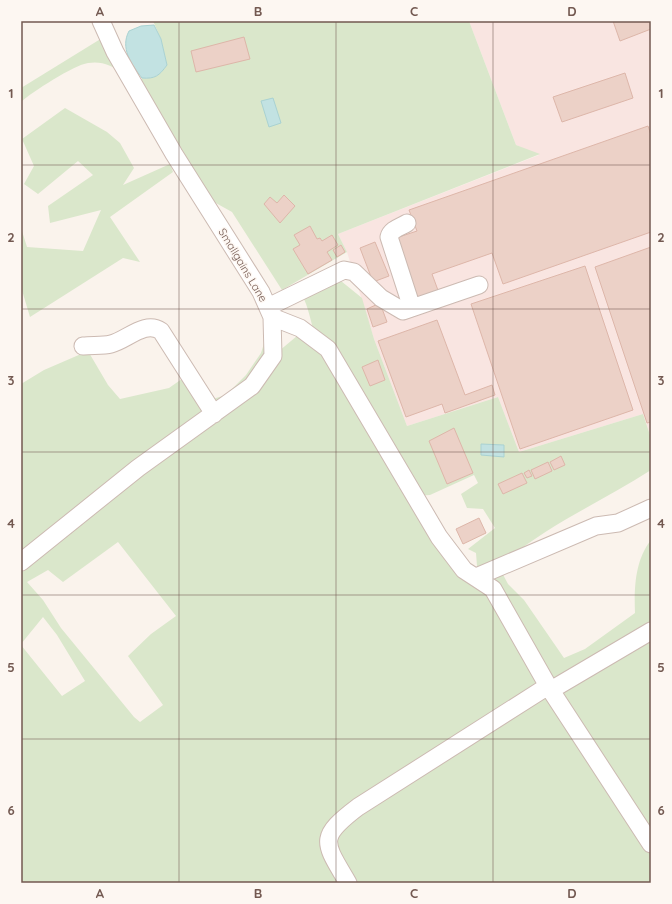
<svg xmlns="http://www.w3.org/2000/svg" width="672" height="904" font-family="Quicksand,sans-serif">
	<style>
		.commercial { fill: #f9e5e1 }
		.green { fill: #dae7cb; fill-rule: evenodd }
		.water { fill: #c2e2e2; stroke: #a9d2d2 }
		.building { fill: #ecd1c7; stroke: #ddb6a9 }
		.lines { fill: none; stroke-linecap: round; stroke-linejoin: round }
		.minor-casing { stroke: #ccbab2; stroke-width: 19 }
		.minor { stroke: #fff; stroke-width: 17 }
		.grid { fill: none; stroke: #735951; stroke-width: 1; stroke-opacity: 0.55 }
		.labels { text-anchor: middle; stroke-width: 3; stroke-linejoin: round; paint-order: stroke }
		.street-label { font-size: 11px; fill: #735951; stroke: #fdf7f2 }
		.neatline { fill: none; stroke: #735951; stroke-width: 1.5 }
		.grid-label { font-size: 13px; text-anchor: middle; font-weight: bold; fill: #735951 }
	</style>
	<rect width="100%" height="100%" fill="#faf3ec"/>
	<path class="commercial" d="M469,21H651V438L643,414L519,452L498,397L407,426L374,339L347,252L338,234L539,155L516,145Z"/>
	<path class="green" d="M153,21H469L516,145L540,154L338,234L347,252L282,290L232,212L214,202L140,82L142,78C155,79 159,76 167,65L161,39Z
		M107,35L122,74C112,65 102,61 88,63C74,65 32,92 21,102V88Z
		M65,108L107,132L120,143L134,168L123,185L170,164L173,172L110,217L140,262L123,258L30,317L21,287V228L27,247L83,251L101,210L50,223L48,206L93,175L78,161L38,194L24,184L34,166L22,139Z
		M253,279L261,292L272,317L273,356L297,336L309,334L317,339C311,326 310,312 304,299L341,281L362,298L374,339L407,426L498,397L519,452L643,414L651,438V470C600,503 544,526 499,567L508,584L524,600L564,658L585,649L635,613C634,588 635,560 651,540V883H21V645L62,696L85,681L57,635L43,617L21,644V384L44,370L88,351L108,385L120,399L169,388L189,374L206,401L226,395L246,375L261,353L268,331L257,295L248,282ZM370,423L407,484L400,488H399ZM474,475L478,483L461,494L467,508L483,509L495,528L468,549L476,553L477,566L480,575L476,577C448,560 431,524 414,496L430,495ZM118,542L176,616L151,634L128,656L163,705L140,722L134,717L61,628L43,600L27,582L48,570L63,582Z"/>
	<path class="water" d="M154,25L161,39L167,65C159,76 155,79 142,78C131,64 120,48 129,31L141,26Z
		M273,98L281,123L269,127L261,101Z
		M481,444L504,445V457L481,455Z"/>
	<path class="building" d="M613,21H651V29L620,41Z
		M244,37L250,59L196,72L191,51Z
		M625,73L633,98L562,122L553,97Z
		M648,126L651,135V232L503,284L492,253L432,274L439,293L418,301L396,238L417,231L409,210Z
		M284,195L295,206L280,223L264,204L270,197L277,203Z
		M310,226L317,239L320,238L322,241L332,235L338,245L327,252L332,260L308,274L293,249L300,245L294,235Z
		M375,242L389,276L373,282L360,248Z
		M341,245L345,252L337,257L333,250Z
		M651,247V422L647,423L595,267Z
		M585,266L633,410L520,449L471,304Z
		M380,303L387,322L373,327L367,309Z
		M437,320L465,395L492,385L495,395L445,413L442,404L406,417L378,341Z
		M378,360L385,380L370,386L362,367Z
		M454,428L473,473L447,484L429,441Z
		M561,456L565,465L554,470L550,462Z
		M548,462L552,471L535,479L531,470Z
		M529,470L532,476L527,478L524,473Z
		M522,473L527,483L503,494L498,484Z
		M479,518L486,533L463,544L456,529Z"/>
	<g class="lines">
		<g class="minor-casing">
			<path id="minor" d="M407,223C401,227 391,229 389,237L412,308
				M268,307L344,270L354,272L381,298L403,311L479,285
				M272,317L300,328L328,349L439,537L464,570L493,589L548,686L358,807C317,838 324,842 348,883
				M83,346C92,345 103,346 111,344C127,340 145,320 161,331L214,414
				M21,562L138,468L252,386L273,356L272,317L261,292L174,154L115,52L101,21
				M476,577L596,526L618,523L651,508
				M548,686L651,844
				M551,690L651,631"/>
		</g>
		<use href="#minor" class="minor"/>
	</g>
	<path class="grid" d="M179,21V883M336,21V883M493,21V883M21,165H651M21,309H651M21,452H651M21,595H651M21,739H651"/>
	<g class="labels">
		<g class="street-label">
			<text transform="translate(243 265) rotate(59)" y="4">Smallgains Lane</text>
		</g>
	</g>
	<rect width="672" height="904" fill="none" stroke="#fdf7f2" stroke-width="44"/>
	<rect x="22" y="22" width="628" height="860" class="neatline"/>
	<g class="grid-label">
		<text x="100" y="16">A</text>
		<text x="258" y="16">B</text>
		<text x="414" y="16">C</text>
		<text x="572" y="16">D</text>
		<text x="11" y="98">1</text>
		<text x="661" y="98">1</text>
		<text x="11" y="242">2</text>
		<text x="661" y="242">2</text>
		<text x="11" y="385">3</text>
		<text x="661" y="385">3</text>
		<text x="11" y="528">4</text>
		<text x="661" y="528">4</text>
		<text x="11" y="672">5</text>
		<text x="661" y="672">5</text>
		<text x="11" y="815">6</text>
		<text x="661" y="815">6</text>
		<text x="100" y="898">A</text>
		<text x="258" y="898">B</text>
		<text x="414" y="898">C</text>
		<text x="572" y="898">D</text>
	</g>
</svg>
